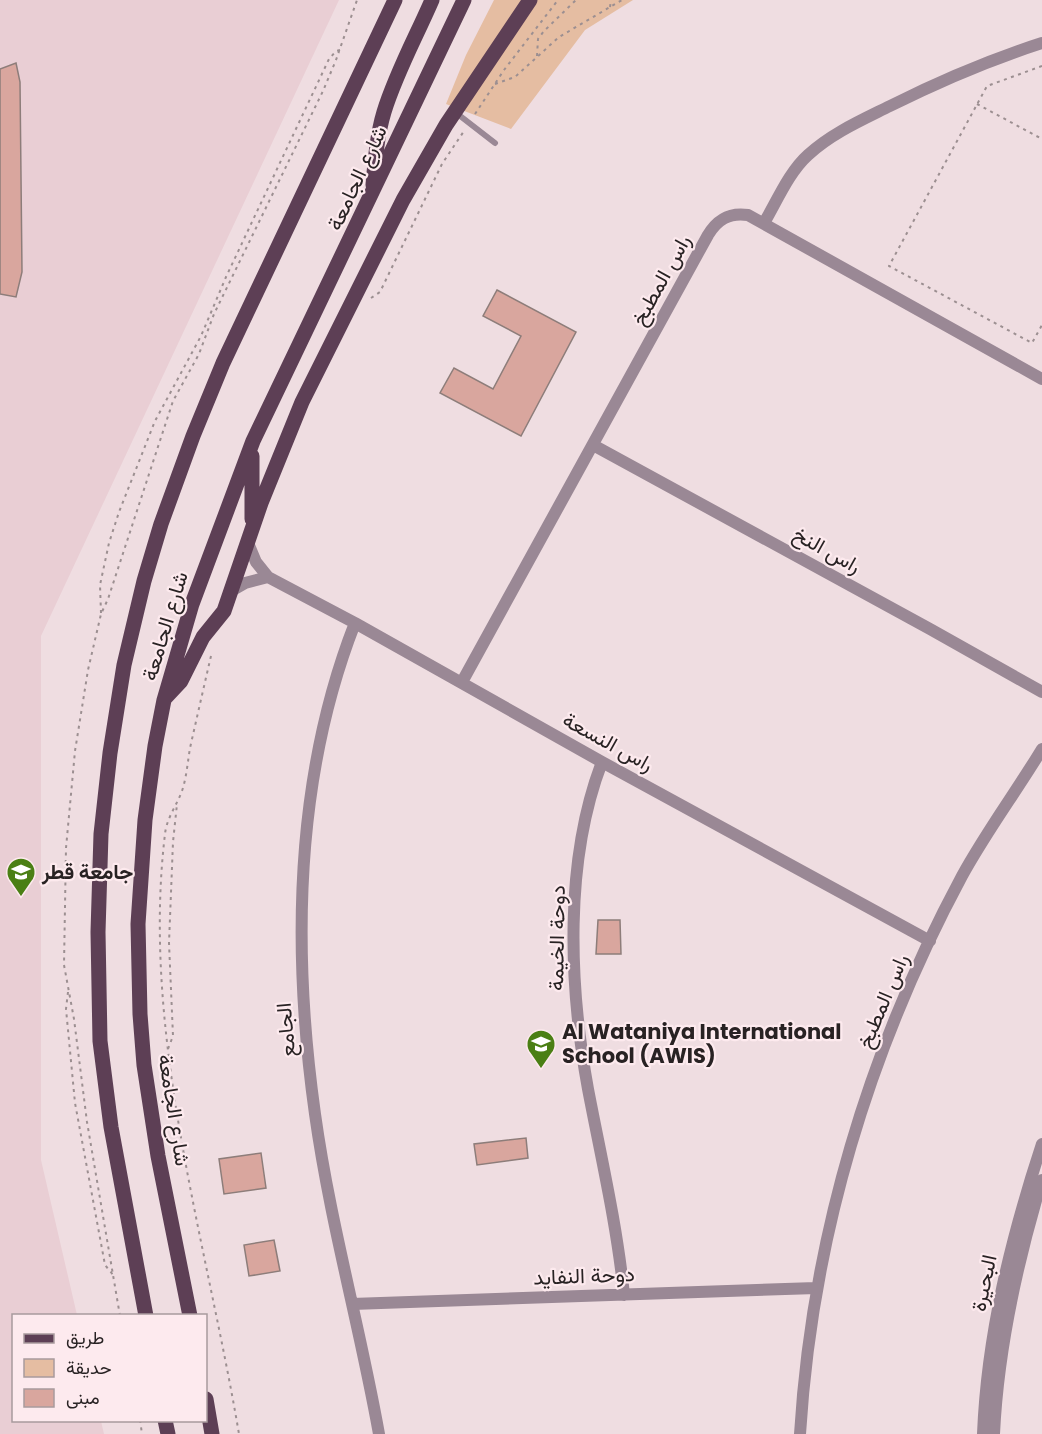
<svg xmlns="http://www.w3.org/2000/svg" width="1042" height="1434" font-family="Poppins,Vazirmatn,sans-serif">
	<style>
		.built { fill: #e9ced4 }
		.green { fill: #e5bda2 }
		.building { fill: #d9a69e; stroke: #8d7d7a; stroke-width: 1.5 }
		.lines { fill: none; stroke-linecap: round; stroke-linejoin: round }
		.path { stroke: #9c8f91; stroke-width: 2; stroke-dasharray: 3 4.5; stroke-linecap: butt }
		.service { stroke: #9a8895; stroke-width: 6 }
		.minor { stroke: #9a8895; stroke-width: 12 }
		.primary { stroke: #5d3f55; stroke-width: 15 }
		.labels { text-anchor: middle; stroke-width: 4.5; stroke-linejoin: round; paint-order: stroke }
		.street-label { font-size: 21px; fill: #282223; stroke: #fdeaee }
		.poi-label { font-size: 21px; font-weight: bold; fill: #282223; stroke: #fdeaee; text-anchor: start }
	</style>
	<rect width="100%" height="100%" fill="#efdde1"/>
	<path class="built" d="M0,0H339L41,636V1160L77,1315L14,1316V1420L101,1421L104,1434H0Z"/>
	<path class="green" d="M494,0H633L585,30L511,129L446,104L466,55Z"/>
	<path class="building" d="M16,63L20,82L22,272L16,297L0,294V69Z
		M497,290L576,332L521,436L440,393L454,368L493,389L521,336L483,316Z
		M598,920H620L621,954H596Z
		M526,1138L528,1158L477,1165L474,1144Z
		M261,1153L266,1188L224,1194L219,1159Z
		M274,1240L280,1271L249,1276L244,1245Z"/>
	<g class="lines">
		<path class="path" d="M610,7L611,0
			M537,56L538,39L544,31L576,0
			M1042,66L987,86L889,266L1032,343L1042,325
			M495,84L515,77L559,37L622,0
			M977,104L1042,139
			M475,114L504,70L558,0
			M371,298L380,292L442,164L464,131
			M101,613L100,585L109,543L119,512L155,421L201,336L226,277L329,59L336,51L340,50
			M211,656C204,686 197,717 190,748C188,760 187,772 184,784C180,802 167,815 165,834C141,1033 206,1239 239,1434
			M68,992L66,1009L75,1103L105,1265L114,1276
			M168,1049L173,1036L169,943L173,842L177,804
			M120,1316L87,1122L74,1019L64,965L66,848L75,751L88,670L101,614L108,599L173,401L199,354L214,314L323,91L336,60L357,0
			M140,1420L142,1434"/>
		<path class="service" d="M455,112L495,143"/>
		<path class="minor" d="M764,223C777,201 789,172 808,155C832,133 862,120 890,106C940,81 989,60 1042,43
			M593,445L930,629L1042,692
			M248,543L256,562L268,577L355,623L602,762L930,941
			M231,591L245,583L268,577
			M355,623C294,779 292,950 315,1114C330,1222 360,1327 379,1434
			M462,682L708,235C717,220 729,212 748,215L1042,379
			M602,762C564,861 569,985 588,1089C601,1157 617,1225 624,1295
			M352,1304L816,1288
			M800,1434C812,1238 869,1049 962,876C986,832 1016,792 1042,749
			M983,1434C987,1335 1011,1238 1042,1144
			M994,1434C998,1348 1017,1263 1042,1180"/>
		<path class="primary" d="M373,185C375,161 377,135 384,112C396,73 416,37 432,0
			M252,519V456
			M166,697L181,681L203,637L224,611L261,503L302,402L403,200L446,125L530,0
			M146,1316L111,1127L100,1041L98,932L101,834L110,753L124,665L144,581L161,524L193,436L223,363L395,0
			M190,1316L158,1156L144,1065L140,1014L138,924L145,820L155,746L164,700L192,604L253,441L464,0
			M206,1399L212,1434
			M165,1420L168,1434"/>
	</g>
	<defs>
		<g id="university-pin" transform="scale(1.5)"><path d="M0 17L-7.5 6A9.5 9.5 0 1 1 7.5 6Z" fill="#4a7f14" stroke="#fdeaee"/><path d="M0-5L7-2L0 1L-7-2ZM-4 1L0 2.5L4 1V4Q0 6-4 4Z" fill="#fff"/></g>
		<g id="school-pin" transform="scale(1.5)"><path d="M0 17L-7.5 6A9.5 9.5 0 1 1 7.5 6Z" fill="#4a7f14" stroke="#fdeaee"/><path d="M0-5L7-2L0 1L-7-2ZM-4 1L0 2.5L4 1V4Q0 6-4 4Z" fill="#fff"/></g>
	</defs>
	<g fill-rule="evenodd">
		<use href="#university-pin" x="21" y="872"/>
		<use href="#school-pin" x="541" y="1044"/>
	</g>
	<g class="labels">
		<g class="street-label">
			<text transform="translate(357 178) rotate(-65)" y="7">شارع الجامعة</text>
			<text transform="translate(661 280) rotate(-61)" y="7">راس المطبخ</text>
			<text transform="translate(827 550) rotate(29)" y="7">راس النخ</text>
			<text transform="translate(165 626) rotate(-73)" y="7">شارع الجامعة</text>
			<text transform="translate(608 742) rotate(29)" y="7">راس النسعة</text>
			<text transform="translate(557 938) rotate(-89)" y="7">دوحة الخيمة</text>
			<text transform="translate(883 1001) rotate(-67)" y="7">راس المطبخ</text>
			<text transform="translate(286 1030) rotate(-95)" y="7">الجامع</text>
			<text transform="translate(174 1110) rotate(81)" y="7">شارع الجامعة</text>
			<text transform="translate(584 1276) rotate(-2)" y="7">دوحة النفايد</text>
			<text transform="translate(984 1283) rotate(-78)" y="7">البحيرة</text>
		</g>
		<g class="poi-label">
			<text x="42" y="879">جامعة قطر</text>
			<text x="562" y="1039">Al Wataniya International<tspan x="562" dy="24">School (AWIS)</tspan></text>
		</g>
	</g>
	<rect x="12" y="1314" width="195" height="108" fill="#fdeaee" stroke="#a89a9d" stroke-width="1.5"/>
	<rect x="24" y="1334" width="30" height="9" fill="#5d3f55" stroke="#a89a9d" stroke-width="1.5"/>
	<text x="66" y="1344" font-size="18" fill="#282223">طريق</text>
	<rect x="24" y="1359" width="30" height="18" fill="#e5bda2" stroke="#a89a9d" stroke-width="1.5"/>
	<text x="66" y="1374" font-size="18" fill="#282223">حديقة</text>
	<rect x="24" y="1389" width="30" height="18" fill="#d9a69e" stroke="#a89a9d" stroke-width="1.5"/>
	<text x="66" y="1404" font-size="18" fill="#282223">مبنى</text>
</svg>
